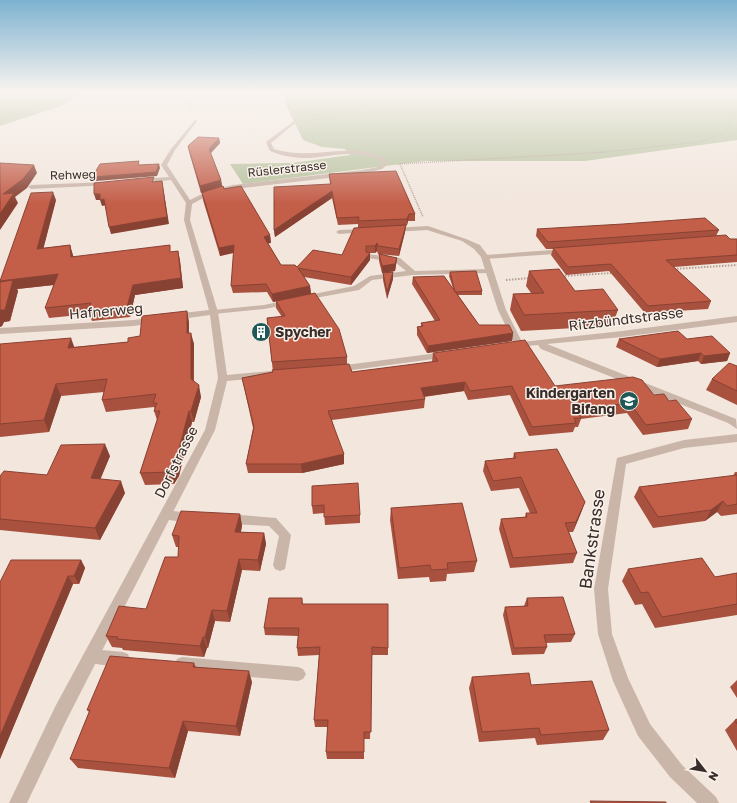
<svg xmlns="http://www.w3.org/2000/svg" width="737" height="803" font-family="'Golos Text',sans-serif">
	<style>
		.green { fill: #b7c19d }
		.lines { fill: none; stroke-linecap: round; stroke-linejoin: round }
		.path-far2 { stroke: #b59f93; stroke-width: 1; stroke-dasharray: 1 1; stroke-linecap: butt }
		.path-far1 { stroke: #b59f93; stroke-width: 1.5; stroke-dasharray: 1 1; stroke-linecap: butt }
		.path { stroke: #b59f93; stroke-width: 2; stroke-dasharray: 1.5 1.5; stroke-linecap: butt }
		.lane { fill: #cab5a9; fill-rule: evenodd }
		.street { fill: #cab5a9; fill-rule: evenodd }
		.wall { fill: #a8513f }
		.shaded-wall { fill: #884233 }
		.building { fill: #c35e49; stroke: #884233 }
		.labels { text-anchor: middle; stroke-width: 3; stroke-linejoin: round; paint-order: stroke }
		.far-street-label { font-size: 12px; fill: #372c29; stroke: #f9f1e9 }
		.street-label { font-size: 14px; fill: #372c29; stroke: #f9f1e9 }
		.poi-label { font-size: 14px; font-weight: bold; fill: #372c29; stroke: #f9f1e9; text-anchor: start }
		.near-street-label { font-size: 17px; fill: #372c29; stroke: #f9f1e9 }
	</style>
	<rect width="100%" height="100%" fill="#f2e6dd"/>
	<path class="green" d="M0,92H82L64,105L0,126Z
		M282,92H737V140L585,161H425L243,184L230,164L293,163L350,155L345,149L322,147L303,140L287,107Z"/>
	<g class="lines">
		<path class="path-far2" d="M184,92L191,111
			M0,121L38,106L67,92
			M307,121C329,118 349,115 369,104V92
			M596,153L699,142L720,135L728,128L731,116L737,111"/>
		<path class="path-far1" d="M398,164L608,152
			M400,164L423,217"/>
		<path class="path" d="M674,269L737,265
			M562,276L613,273
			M506,280L531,278"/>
		<path class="lane" d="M565,249L569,251L568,253L485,259L481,257L485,255Z
			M367,254L400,258L415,271L489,269L493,271L489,273L413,275L372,280L359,290L304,300L300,298L304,296L354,286L370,276L406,271L395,262L367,258Z
			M288,300L292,302L291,304L264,309L214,314L210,312L214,310L264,305Z
			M166,510L196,514L198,517L196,520C187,523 171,521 162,518L160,515L162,512Z
			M228,514L276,518L291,535L285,569L280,571L275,569L273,565L279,536L269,526L228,524L224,522L222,519L224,516Z
			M91,649L123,652L128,654L130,659L128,664C117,668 97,665 86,661L84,656L86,651Z
			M182,657L298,667L303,669L306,674L303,679L298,681L182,671L177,669L175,664L177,659Z"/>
		<path class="street" d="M283,92H287L294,107L298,121L271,143L274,149C314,162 350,139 386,159L388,164L382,169L363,174L227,190L207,196L192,204L190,220L218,312L227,375L271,371L276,374L271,377L227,381L215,430L67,719L27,803H9L55,707L205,430L218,378L210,315L174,320L170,317L174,314L209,310L184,220L186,203L171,180L142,183L139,181L142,179L169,177L161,165L171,149L195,120L197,121L175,150L167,165L190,200L208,191L233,185L363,170L378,167L382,164L381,161C356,146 328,159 300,158C289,157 280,155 270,151L266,142L294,121L290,107Z
			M108,182L111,184L110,185L31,189L28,187L31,185Z
			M428,226L466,239L480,245L489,257L506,310L522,342L622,331L737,316V322L622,337L547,344L736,419L737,429L728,423L541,349L538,345L512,347L511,345L514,343L498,310L481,257L474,249L462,241L427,230L393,232L390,230L393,228Z
			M365,229L368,231L367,232L339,234L336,232L339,230Z
			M155,317L159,320L158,322L134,326L0,334V328L134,320Z
			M445,352L450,355L448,357L338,372L333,369L338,366Z
			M737,434V442L684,448L626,464L608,589L612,634L628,678L650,724L682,765L716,797L719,803H697L670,777L638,736L613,681L598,634L594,589L617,458L684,440Z"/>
	</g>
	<path class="wall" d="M219,138L220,143L211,153L221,180L222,186L270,235L271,243H268L281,265L297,267L342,255L358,228V224L338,225L332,198L275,237L274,230L330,184L329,174L415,214V221H408L407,225L406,226L405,232L399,256L378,254L377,251L375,253H370V260L351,285L304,277L310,286L311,294L347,357V364L352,372L432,362L433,353L555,386L654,395L669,401L692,419L688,429L643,435L627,413L581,419L578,427H575L573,432L529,436L510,395L468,400L464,391L424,397L425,399L424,408L332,420L344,464L302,473H248L246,464L253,428L242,378L273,372L267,318L282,317L276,308V301L273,302L267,292L233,293L231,286L234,253L220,256L203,200L202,193L205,191L201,193L189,152L188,146Z
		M56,200L43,248L70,245L73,257L171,252L178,251L180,261L183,288L135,295L130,317L92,321L89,314L49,318L45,308L54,285L17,289L18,291L10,321L4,322L2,326L0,327V280Z
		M537,229L719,230L716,236L730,239H737V262L674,267L711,301L708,309L645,313L609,271L566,275L551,255L553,249H546L536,236Z
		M379,254L397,258L396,265L395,271L382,273L379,261Z
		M529,271L618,310L612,326L521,331L510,310L513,294L531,293L526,286Z
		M393,272V279L387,299L383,280V273Z
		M450,272L482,291V295H458L479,325L513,333L512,341L427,353L417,335V327L421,326V323L435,321L412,284L413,277L453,288L449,276Z
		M187,311L189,323V333L194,344V381L201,397L194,422H192L179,476L174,484L145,485L140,473L157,420L154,411L155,410L154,407L106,412L102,400L104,392L61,396L49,432L0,437V344L75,347L128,342L140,336Z
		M619,339H687L730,353L727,361L701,364L698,361L657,367L616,347Z
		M737,366V405L706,390L712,379Z
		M514,453L585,502L573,532H569L577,553L573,563L510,568L499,529L501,519L525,517L526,513H530L519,488L491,491L483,471L485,461L513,458Z
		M110,456L100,479L125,493L100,540L0,530V476L47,475Z
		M735,472H737V514L721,516L717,512L705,521L653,528L634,497L639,487L733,476Z
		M312,486L360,515V523L325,525L324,513L313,514L312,506Z
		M391,508L477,561L474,572L447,574L446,581L430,582L429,577L398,579L390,520Z
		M240,514L242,526L241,532L264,533L266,544L260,571L242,570L230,622L215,621L208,648H207L204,657L123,650L122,648L112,647L106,636L146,609L178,557L179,547H176L172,535Z
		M81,560L85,568L79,584H73L0,759V582Z
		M628,569L715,577L737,573V615L655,628L642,604L635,605L622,581Z
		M302,598L303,604L388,648V655H372L370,739H364V759H327L326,752L328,727H315L314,720L319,655L298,656L297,648L298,636L265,635L264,628Z
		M527,598L575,634L571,642L546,643L547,647L544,654L512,655L503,615L505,607L524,606Z
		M194,663L196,667L252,682L240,736L188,731L175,778L78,768L70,759L89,712L87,710Z
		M472,677L531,685L609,730L603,740L537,745L535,738L479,742L469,688Z
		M737,680V698L730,687Z
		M737,719V751L725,730L735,720Z"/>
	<path class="shaded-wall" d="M219,138L220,143L210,154L209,149Z
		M159,164L160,168L157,176L96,181L94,177Z
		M34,165L37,173L27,188L15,197L18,203L0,230V214L3,194Z
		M221,180L222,186L201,193L200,186Z
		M162,181L169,224L111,234L109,227Z
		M332,191V198L275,237L274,230Z
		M53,192L56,200L41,258L37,249Z
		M94,194H100L104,199L106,205L102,206L100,200H96Z
		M409,214L408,221L407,225V219Z
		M406,225L405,232L399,256V249Z
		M270,235L271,243L265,244L264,237Z
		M377,243V251L375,253V246Z
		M70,245L73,255L75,267L71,257Z
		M234,245L235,252L220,256L219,248Z
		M178,251L180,261L183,288L135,295L130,317L127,307L133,285Z
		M370,253V260L351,285V277Z
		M397,258L396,265L395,271L382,273V266Z
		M393,272V279L387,299V292Z
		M58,274L62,284L17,289L18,291L10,321L4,322L2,326L0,327V281Z
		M310,286L311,294L273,302L272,294Z
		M187,311L189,323V344L187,333Z
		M191,333L194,344L193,391L191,379Z
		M513,333L512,341L427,353L428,346Z
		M71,338L75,349L68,348Z
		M701,353L698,361L657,367L660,359Z
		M730,353L727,361L701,364L704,356Z
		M465,382L464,391L420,397L421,388Z
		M56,384L61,396L49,432L44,420Z
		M199,385L201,397L194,422L191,411Z
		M189,411L192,422L179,476L174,484L170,472Z
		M105,444L110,456L96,490L91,478Z
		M344,454V464L302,473L301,464Z
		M121,481L125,493L100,540L95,528Z
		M723,501L717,512L705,521L711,510Z
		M585,502L581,513L573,532L576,522Z
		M240,514L242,526L238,543L235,532Z
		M264,533L266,544L260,571L258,560Z
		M239,559L242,570L230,622L227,611Z
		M81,560L85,568L79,584L74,576Z
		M68,576L73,584L0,759V736Z
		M212,610L215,621L208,648L205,637Z
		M203,637L207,648L204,657L200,646Z
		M249,671L252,682L240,736L236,726Z
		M183,721L188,731L175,778L169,768Z"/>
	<path class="building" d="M198,137L219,138L209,149L221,180L200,186L188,146Z
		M139,161L138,165L159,164L156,172L94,177V174L100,164Z
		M0,163L34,165L23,179L3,194L14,193L0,214Z
		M396,171L415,214H409L407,219L358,221L359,217L337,218L332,191L274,230V187L331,184L329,174Z
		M154,177L152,182L162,181L167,217L109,227L104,199L100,200V194H94V183Z
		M223,186L224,189L241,186L270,235L264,237L281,265H295L297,267L313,250L342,255L354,228L406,225L399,249L378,246L377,243L375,246H366V252L370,253L351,277L298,268L310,286L272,294L266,284L231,286L234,245L219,248L202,193L206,191Z
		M53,192L37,249L70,245L71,257L170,245V252L178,251L181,278L133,285L127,307L88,311L91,303L45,308L58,274L0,281L31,193Z
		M705,218L719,230L548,242L537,229L623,224Z
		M726,235L730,239H737V255L666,260L711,301L648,306L611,264L568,267L553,248Z
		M379,254L397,258L395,264L382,266Z
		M559,269L575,291L603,289L618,310L524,315L513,294L544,293L529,271Z
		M476,271L482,291L455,292L450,272Z
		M393,272L387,292L383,273Z
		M444,276L479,325H509L513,333L428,346L417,327L423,326L421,323L440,320L413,277Z
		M13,280L5,310H0V282Z
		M315,293L339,329L347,357L272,362L267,318L285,316L276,301Z
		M187,311V333H191V379L199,385L191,411H189L175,464L170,472L140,473L160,411H154L157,403H153L156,394L102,400L107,379L56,384L44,420L0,424V344L71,338L68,348L128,342V338L140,336L142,316Z
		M678,331L687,339L712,336L730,353L704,356L701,353L660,359L619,339Z
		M525,340L555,386L633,377L642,380L654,395L664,394L669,401L676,400L692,419L646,425L630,403L577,410L581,418H574L576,423L532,427L512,386L470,391L465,382L421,388L425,399L328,411L344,454L301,464H246L254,427L242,378L273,372L272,370L349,364L352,372L438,361L433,353Z
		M729,363L737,366V391L712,379Z
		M105,444L91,478L121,481L95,528L0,519V476L4,471L47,475L61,445Z
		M557,449L585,502L576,522L565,523L577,553L513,558L501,519L527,517L526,513H537L521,477L493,481L485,461L516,458L514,453Z
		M737,475V504L727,506L723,501L711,510L658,517L639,487Z
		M358,483L360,515L324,517V505L312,506V486Z
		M462,503L477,561L447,563L448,569L431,570L430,565L399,568L391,508Z
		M181,511L240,514L235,532L264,533L258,560L239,559L227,611L212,610L205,637H203L200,646L117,639L118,637L106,636L119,606L146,609L165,557H178L179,536L172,535Z
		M702,558L715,577L737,573V604L662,617L648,592L641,593L628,569Z
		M11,560H81L74,576H68L0,736V582Z
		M563,597L575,634L544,635L547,647L514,648L505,607L528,606L527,598Z
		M269,598H302V604H388V648L372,647L371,732H364V752H326L328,720H314L320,647L297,648L299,628H264Z
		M110,656L194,663L193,667L249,671L236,726L183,721L169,768L70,759L90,710H87Z
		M529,673L531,685L592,681L609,730L541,735L539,728L482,732L472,677Z
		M737,719V724L735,720Z
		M590,801L666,802V803H591Z"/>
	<linearGradient id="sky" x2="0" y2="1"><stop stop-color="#7db2d0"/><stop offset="0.45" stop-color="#f9f4f0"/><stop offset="1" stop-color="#f9f4f0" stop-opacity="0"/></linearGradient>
	<rect width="737" height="204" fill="url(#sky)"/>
	<defs>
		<g id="building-disc" transform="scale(1)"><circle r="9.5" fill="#1f5857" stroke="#f9f1e9"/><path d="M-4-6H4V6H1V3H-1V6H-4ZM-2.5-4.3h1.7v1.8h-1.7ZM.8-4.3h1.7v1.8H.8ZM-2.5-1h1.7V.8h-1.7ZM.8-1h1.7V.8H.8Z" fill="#fff"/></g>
		<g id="school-disc" transform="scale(1)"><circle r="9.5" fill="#1f5857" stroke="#f9f1e9"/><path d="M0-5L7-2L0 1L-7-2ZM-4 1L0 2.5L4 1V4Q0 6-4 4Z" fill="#fff"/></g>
	</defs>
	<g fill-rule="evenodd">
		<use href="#building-disc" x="261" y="332"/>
		<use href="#school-disc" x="629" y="401"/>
	</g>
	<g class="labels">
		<g class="far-street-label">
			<text transform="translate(287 169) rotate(-6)" y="4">Rüslerstrasse</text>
			<text transform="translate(73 175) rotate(-2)" y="4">Rehweg</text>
		</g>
		<g class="street-label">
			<text transform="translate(106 311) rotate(-5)" y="5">Hafnerweg</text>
			<text transform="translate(626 319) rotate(-7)" y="5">Ritzbündtstrasse</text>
			<text transform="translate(176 462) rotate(-63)" y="5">Dorfstrasse</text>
		</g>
		<g class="poi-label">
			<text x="275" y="337">Spycher</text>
			<text x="615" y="398" text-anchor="end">Kindergarten<tspan x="615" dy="16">Bifang</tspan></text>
		</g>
		<g class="near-street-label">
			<text transform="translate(592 539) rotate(-82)" y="6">Bankstrasse</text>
		</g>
	</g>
	<g transform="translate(705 771) rotate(121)" stroke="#f9f1e9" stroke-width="3" paint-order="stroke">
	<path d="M0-3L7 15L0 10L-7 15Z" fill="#372c29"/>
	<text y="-6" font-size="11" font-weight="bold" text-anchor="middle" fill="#372c29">N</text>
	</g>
</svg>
